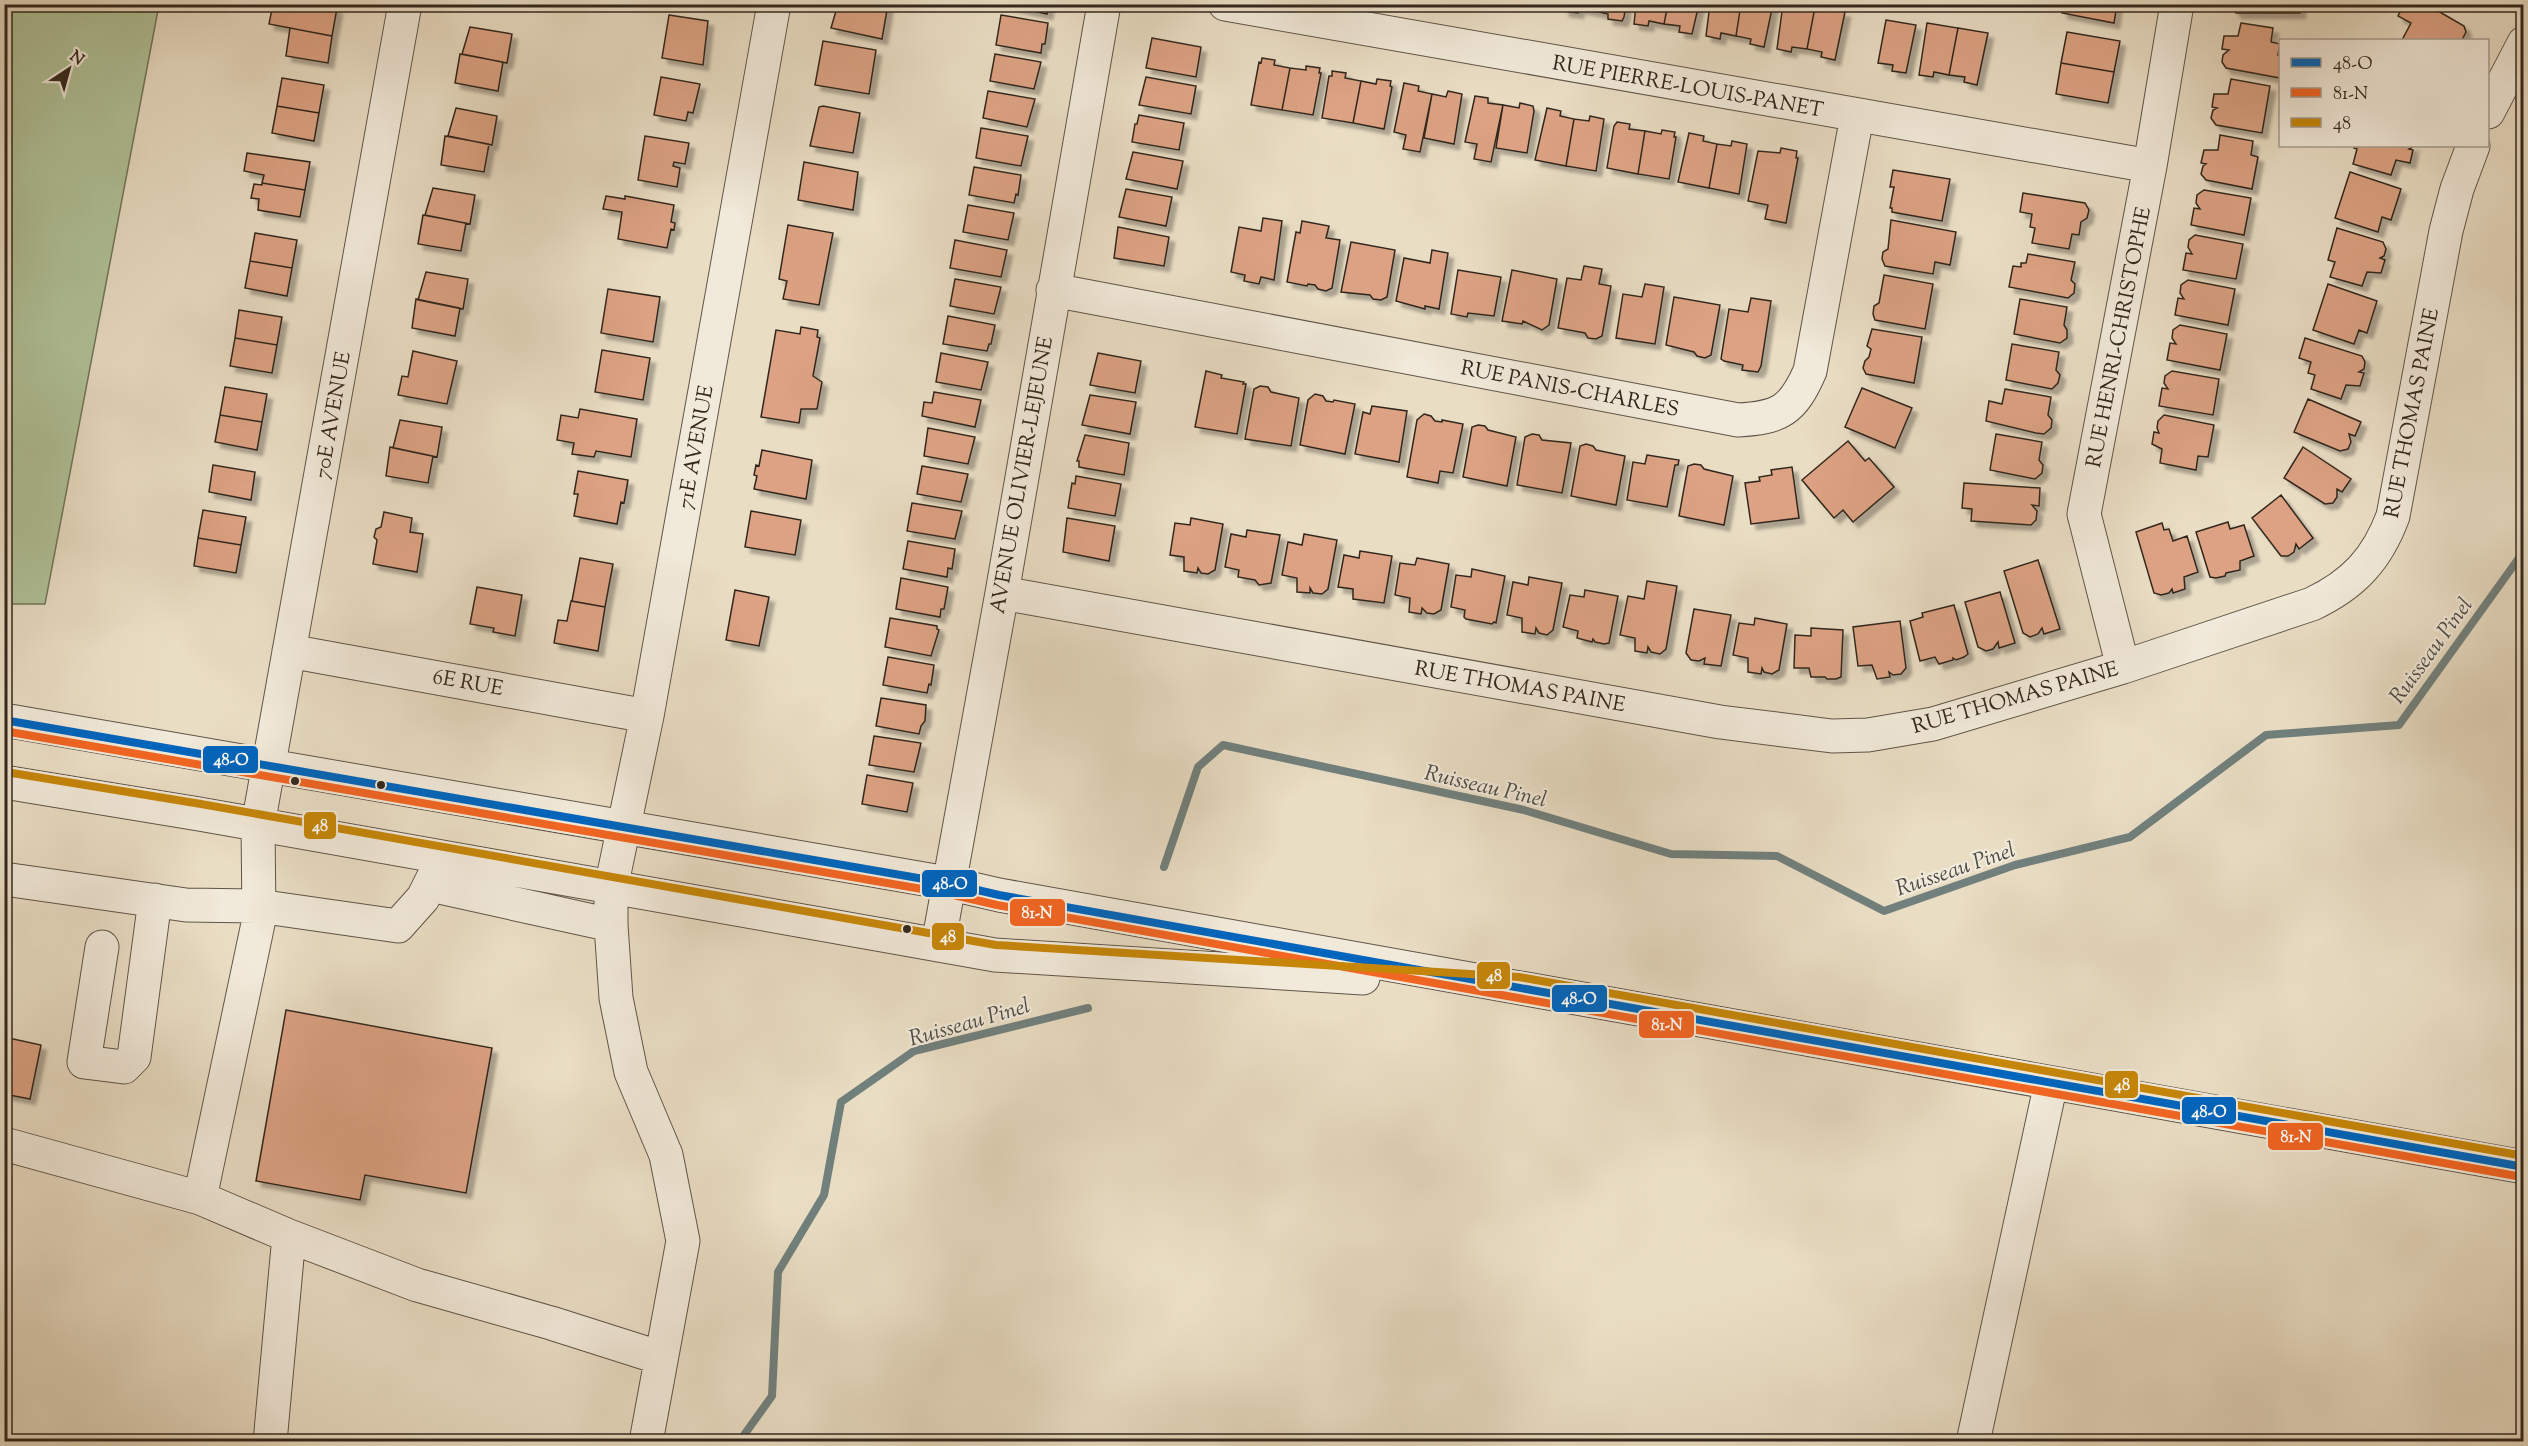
<svg xmlns="http://www.w3.org/2000/svg" width="2528" height="1446" font-family="'Sorts Mill Goudy',serif">
	<style>
		.green { fill: #b0c299; stroke: #72755c; stroke-width: 1.5 }
		.lines { fill: none; stroke-linecap: round; stroke-linejoin: round }
		.stream { stroke: #71807d; stroke-width: 8 }
		.building { fill: #dca283; stroke: #33281e; stroke-width: 1.5; filter: url(#shadow) }
		.minor-casing { stroke: #605548; stroke-width: 35 }
		.minor { stroke: #f1e9d9; stroke-width: 33 }
		.bus-1-casing { stroke: #f1e9d9; stroke-width: 12 }
		.bus-2-casing { stroke: #f1e9d9; stroke-width: 12 }
		.bus-3-casing { stroke: #f1e9d9; stroke-width: 12 }
		.bus-1 { stroke: #0065bd; stroke-width: 8 }
		.bus-2 { stroke: #f26522; stroke-width: 8 }
		.bus-3 { stroke: #c68608; stroke-width: 8 }
		.bus-dot { fill: #33281e; stroke: #f1e9d9; stroke-width: 2 }
		.labels { text-anchor: middle; stroke-width: 4.5; stroke-linejoin: round; paint-order: stroke }
		.street-label { font-size: 21px; fill: #33281e; stroke: #f1e9d9 }
		.water-label { font-size: 22px; font-style: italic; fill: #4d4c46; stroke: #f1e9d9 }
		.line-badge { stroke: #f1e9d9; stroke-width: 2 }
		.badge-label { font-size: 16px; text-anchor: middle; font-weight: bold; fill: #fff }
	</style>
	<defs>
		<filter id="shadow"><feDropShadow dx="5.5" dy="5.5" stdDeviation="1.5" flood-color="#0004"/></filter>
	</defs>
	<rect width="100%" height="100%" fill="#e9ddc4"/>
	<filter id="stains"><feTurbulence type="fractalNoise" baseFrequency=".00333" numOctaves="4"/><feColorMatrix values="0 0 0 0 .2 0 0 0 0 .09 0 0 0 0 .02 0 0 0 .5 -.17"/></filter>
	<radialGradient id="worn" r=".72"><stop offset=".6" stop-color="#630" stop-opacity="0"/><stop offset="1" stop-color="#630" stop-opacity=".3"/></radialGradient>
	<path class="green" d="M5,4L159,5L45,604H5Z"/>
	<g class="lines">
		<path class="stream" d="M1164,867L1198,767L1223,745L1524,810L1671,854L1777,856L1884,911L2015,865L2130,837L2266,735L2399,725L2524,551
			M739,1442L772,1396L778,1272L824,1195L841,1102L914,1051L1088,1008"/>
	</g>
	<path class="building" d="M273,4H318L337,8L332,36L269,24Z
		M888,4L882,39L831,28L838,4Z
		M1003,4H1049L1047,14Z
		M1563,4H1595L1594,11L1579,8L1578,13L1564,11Z
		M1595,4H1626L1624,17L1622,21L1608,19V14L1594,11Z
		M1636,4H1668L1664,24L1649,21L1648,26L1634,24Z
		M1668,4H1699L1692,34L1679,32L1680,26L1664,24Z
		M1710,4H1741L1736,36L1721,33L1720,39L1706,36Z
		M1741,4H1773L1764,47L1750,44L1751,39L1736,36Z
		M1783,4L1815,7L1807,49L1792,47L1791,52L1777,49Z
		M2063,4H2117L2114,23L2062,13Z
		M2231,4H2300V13H2236Z
		M2404,4H2426L2464,26L2466,32L2462,40H2402L2411,23L2398,16Z
		M1815,7L1845,12L1835,60L1821,57L1822,52L1807,49Z
		M669,15L708,21L703,65L662,58Z
		M1001,15L1048,23L1045,44H1042L1041,53L996,45Z
		M1886,20L1916,25L1906,73L1892,71L1893,65L1878,63Z
		M1927,23L1958,28L1949,75L1934,72L1933,77L1919,75Z
		M2241,23L2273,28L2271,42L2280,44L2278,55H2280V78L2226,68L2222,62L2223,55L2229,50L2222,49L2224,36H2238Z
		M470,27L512,34L507,63L462,54Z
		M290,28L332,36L328,63L286,56Z
		M1958,28L1988,33L1977,85L1964,82L1965,77L1949,75Z
		M2067,32L2120,41L2114,72L2061,63Z
		M1152,38L1201,47L1196,77L1146,68Z
		M823,41L876,50L869,94L815,85Z
		M460,54L503,62L498,91L455,83Z
		M995,54L1041,62L1034,89L990,81Z
		M1262,58L1275,60L1274,65L1290,68L1282,110L1251,105L1259,62L1261,63Z
		M2061,63L2114,72L2108,103L2056,94Z
		M1306,66L1320,68L1319,73H1321L1313,115L1282,110L1290,68L1306,70Z
		M1332,71L1346,73L1345,78L1361,81L1353,123L1322,118L1329,76H1332Z
		M661,77L700,84L693,113L688,112L686,121L654,115Z
		M1146,77L1196,86L1191,114L1139,105Z
		M282,78L324,85L319,113L277,106Z
		M1377,79L1391,81L1390,86L1392,87L1384,129L1353,123L1361,81L1376,84Z
		M2231,79L2270,86L2262,133L2216,125L2211,118L2213,110L2217,108L2212,107L2214,94H2228Z
		M1404,83L1419,86L1418,91L1432,94L1420,152L1403,149L1406,135L1394,132Z
		M988,91L1035,99L1027,127L983,118Z
		M1448,91L1462,94L1454,144L1424,138L1432,94L1446,97Z
		M1475,96L1488,98V103L1503,105L1491,162L1474,159L1477,144L1465,142Z
		M1520,103L1533,106L1534,111L1527,153L1496,148L1503,105L1519,108Z
		M277,106L319,113L314,141L272,133Z
		M823,106L860,113L853,153L810,146L819,107Z
		M456,108L497,116L492,145L448,136Z
		M1547,108L1561,111L1560,116L1574,119L1566,166L1535,160Z
		M1139,115L1184,123L1179,150L1132,142L1135,124H1137Z
		M1590,116L1604,119L1596,171L1566,166L1574,119L1589,121Z
		M1617,122L1630,124L1629,129L1645,131L1638,174L1607,168L1614,126Z
		M981,128L1028,136L1021,166L976,158Z
		M1662,130L1675,132L1674,137H1676L1669,179L1638,174L1645,131L1661,134Z
		M1689,133L1704,136L1703,141L1717,144L1709,188L1678,182Z
		M2220,135L2253,141L2251,155L2258,157L2252,189L2206,180L2201,174L2203,166L2206,164L2201,163L2204,150H2218Z
		M445,136L489,144L484,172L441,165Z
		M645,136L689,143L685,164L674,162L673,166L680,168L677,187L638,180Z
		M1732,141L1747,144L1739,194L1709,188L1717,144L1731,146Z
		M2355,146H2414L2409,149L2413,150L2410,163L2396,160L2391,175L2353,164L2357,149L2354,148Z
		M1781,148L1797,151L1796,158H1798L1786,223L1765,219L1768,205L1748,201L1758,151L1780,153Z
		M1133,152L1183,161L1177,189L1126,179Z
		M247,153L310,162L305,190L262,183L264,175L244,171Z
		M804,162L858,172L853,210L798,200Z
		M974,167L1021,175L1018,195L1016,194L1014,203L969,195Z
		M1893,170L1950,179L1942,221L1892,212V208H1890L1894,187H1890Z
		M2350,172L2401,189L2391,220L2382,217L2378,232L2335,218Z
		M262,183L305,190L300,217L258,210L259,199L251,198L254,184L262,185Z
		M433,188L475,195L470,224L425,215Z
		M1126,189L1172,197L1166,226L1119,217Z
		M2204,190L2251,198L2244,235L2191,225L2194,208L2200,209L2196,203L2197,195Z
		M2023,193L2085,203L2089,210L2087,218L2081,222L2079,235L2072,234L2069,249L2032,243L2035,228L2030,227L2032,214L2020,212Z
		M606,196L625,199V196L674,205L671,222L675,223L674,230L671,229L667,248L618,239L622,212L603,209Z
		M968,205L1014,213L1008,240L963,232Z
		M423,215L466,223L461,251L418,244Z
		M1263,218L1282,221L1274,280L1261,277L1259,284L1244,281L1245,275L1231,272L1239,227L1261,231Z
		M1891,220L1956,232L1950,265L1935,262L1933,274L1885,266L1882,259L1883,252L1888,249Z
		M1302,221L1329,226L1326,238L1340,240L1332,288L1326,291L1318,289L1315,285L1308,284L1307,286L1287,282L1296,232L1300,233Z
		M788,225L833,233L819,305L783,299L787,281L779,279Z
		M1118,227L1169,237L1164,266L1114,258Z
		M2337,228L2383,242L2386,249L2384,256L2380,258L2385,260L2381,273L2367,272L2362,286L2330,277L2335,262L2328,260Z
		M255,233L297,240L292,268L250,261Z
		M2195,235L2243,244L2236,279L2183,270L2186,253L2192,254L2188,247L2189,240Z
		M955,240L1007,250L1001,277L950,268Z
		M1351,242L1395,250L1387,297L1381,300L1373,299L1370,295L1341,292Z
		M1432,250L1448,253L1439,309L1425,306V309L1396,301L1404,258L1430,263Z
		M2028,254L2075,262L2071,280L2075,284L2074,293L2068,298L2009,287L2013,266L2021,267V263H2026Z
		M250,261L292,268L287,296L245,288Z
		M1584,266L1602,269L1599,284L1611,286L1602,336L1596,339L1588,338L1585,333L1558,328L1567,278L1581,280Z
		M1458,270L1501,277L1494,316L1468,313L1467,317L1451,314Z
		M1512,270L1557,279L1549,325L1542,330L1523,321L1522,324L1502,321Z
		M426,272L468,279L463,309L418,300Z
		M1884,275L1933,284L1925,329L1875,320L1873,314L1874,306L1879,303Z
		M955,279L1001,287L994,314L950,306Z
		M2188,280L2235,289L2228,325L2175,315L2178,298L2184,299L2180,293L2181,285Z
		M1645,284L1664,287L1655,344L1616,338L1623,294L1642,297Z
		M2328,284L2377,301L2367,333L2359,330L2354,344L2313,330Z
		M608,289L660,297L653,342L601,333Z
		M1674,297L1720,305L1711,355L1705,358L1697,356L1694,352L1666,345Z
		M1751,298L1771,301L1761,366L1758,372L1742,370L1743,365L1724,361L1721,359L1729,309L1748,312Z
		M416,299L460,308L455,336L412,328Z
		M2020,299L2067,307L2064,325L2067,330V338L2060,343L2014,334Z
		M239,310L282,317L277,345L235,338Z
		M948,316L995,325L991,344H989L987,351L943,344Z
		M2180,325L2227,334L2220,370L2167,360L2170,343L2176,344L2172,338L2173,330Z
		M801,327L818,330L817,337L820,338L813,376L822,382L817,409H801L799,423L761,417L776,330L800,334Z
		M1872,329L1922,337L1914,383L1866,374L1863,368L1865,361L1869,357L1871,349L1867,346Z
		M235,338L277,345L272,373L230,366Z
		M2305,338L2362,356L2365,362L2364,369L2359,372L2364,373L2360,386L2346,385L2341,399L2311,389L2315,375L2308,373L2311,362L2299,358Z
		M2012,344L2059,352L2056,370L2060,375L2058,383L2052,389L2006,380Z
		M602,350L650,358L643,400L595,392Z
		M413,351L457,361L447,404L398,395L402,376L408,377Z
		M941,353L988,362L981,390L936,382Z
		M1098,353L1141,361L1135,393L1090,385Z
		M1206,371L1222,375L1221,378L1244,382L1243,384H1246L1237,434L1195,427Z
		M2172,371L2219,379L2213,415L2159,406L2162,388L2168,389L2164,383L2165,376Z
		M1260,386L1268,387L1271,392L1299,398L1291,446L1245,439L1254,389Z
		M225,387L267,394L262,422L220,415Z
		M1862,388L1912,408L1895,448L1845,427Z
		M2005,389L2051,397L2048,415L2052,420L2051,428L2044,434L2036,433L1986,421L1989,401L2002,404Z
		M934,392L981,400L975,427L922,416L924,402L932,403Z
		M1315,394L1323,396L1326,401L1333,402L1334,400L1355,404L1345,454L1300,445L1308,400Z
		M1090,395L1136,402L1130,434L1082,425Z
		M2308,399L2361,422L2355,436L2349,434L2351,442L2348,449L2340,451L2294,432Z
		M1372,406L1407,411L1399,462L1355,454L1363,412L1370,414Z
		M580,409L637,419L631,457L596,451L594,457L572,454L574,443L557,440L561,415L578,418Z
		M1424,414L1431,416L1435,421L1442,422V420L1463,424L1453,473L1440,471L1438,483L1407,477L1417,420Z
		M220,415L262,422L257,450L215,442Z
		M2164,415L2214,425L2208,457L2198,456L2196,470L2160,463L2162,449L2152,444L2154,432L2159,433L2157,428L2158,421Z
		M400,420L442,427L437,457L393,448Z
		M1478,425L1485,426L1488,430L1516,437L1507,486L1463,477L1472,427Z
		M928,428L975,437L968,464L924,456Z
		M1532,434L1539,435L1542,440L1571,443L1562,493L1517,485L1525,437Z
		M1996,434L2042,442L2039,460L2043,465L2042,473L2035,479L1990,470Z
		M1085,435L1129,443L1124,475L1079,467V461H1077Z
		M1848,441L1865,461L1869,458L1894,487L1853,522L1843,510L1834,518L1802,480Z
		M1586,444L1593,446L1596,450L1625,456L1616,505L1571,496L1580,446Z
		M390,447L433,456L428,483L386,476Z
		M2303,447L2351,479L2342,492L2337,489V497L2333,503L2325,504L2284,478Z
		M762,450L812,460L806,499L754,489L757,476L754,475L756,465L759,466Z
		M1647,455L1679,460L1678,465H1675L1667,507L1627,500L1633,462L1645,464Z
		M1694,464L1701,465L1704,469L1733,476L1724,525L1679,516L1688,466Z
		M213,465L255,472L251,500L209,492Z
		M922,466L968,474L961,502L917,494Z
		M1792,467L1799,518L1751,524L1745,483L1760,481L1759,477L1772,475L1771,470Z
		M578,471L628,480L624,503L621,502L617,524L574,516L578,494H574Z
		M1076,476L1121,484L1115,516L1068,508L1072,483L1075,484Z
		M1964,483L2040,488L2039,506L2032,505L2037,511L2036,520L2031,525L1971,521L1972,509L1962,508Z
		M2281,495L2313,538L2299,549L2296,544L2294,552L2288,556H2281L2252,518Z
		M912,503L962,511L955,539L907,531Z
		M203,510L246,517L241,545L198,538Z
		M751,511L801,520L795,555L745,547Z
		M384,512L412,518L410,532L423,534L417,572L373,564L377,540L374,537L376,529L381,527Z
		M1067,518L1115,526L1109,561L1063,552Z
		M1191,518L1223,524L1215,570L1208,574L1201,573L1198,568L1197,573L1184,571V557L1170,555L1175,523L1190,525Z
		M2228,522L2230,529L2244,525L2254,556L2240,561V570L2226,573L2225,576L2216,578L2210,577L2196,532Z
		M2162,523L2164,530L2169,529L2173,541L2187,536L2198,572L2184,577L2185,589L2173,593L2172,589L2169,593L2161,595L2154,593L2136,532Z
		M1247,530L1280,535L1271,583L1259,585L1255,580L1238,577L1239,570L1225,567L1231,534L1246,537Z
		M1304,534L1337,540L1328,589L1322,594L1313,593L1310,588V593L1297,592V578L1282,575L1288,542L1302,545Z
		M198,538L241,545L236,573L194,566Z
		M908,541L955,549L952,569L948,568L947,577L903,569Z
		M1360,551L1392,556L1384,603L1353,599V589L1338,587L1344,555L1359,558Z
		M580,558L613,564L605,607L572,601Z
		M1417,558L1449,564L1441,610L1434,614L1427,613L1422,608L1421,614L1409,612L1410,598L1395,595L1400,563L1415,565Z
		M2038,560L2060,629L2044,634L2042,628L2038,634L2030,637L2023,633L2004,571Z
		M1472,569L1505,576L1496,623L1494,622L1492,624L1466,619L1464,617L1465,610L1451,607L1456,575L1471,577Z
		M1529,577L1562,583L1553,630L1547,635L1539,633L1536,628L1535,634L1522,632V618L1507,615L1513,582L1528,585Z
		M901,578L948,587L944,609H941L940,617L896,609Z
		M1647,581L1677,586L1666,649L1660,654L1651,652L1648,647L1647,653L1635,651V638L1620,635L1628,596L1644,599Z
		M477,587L522,595L515,636L493,632L494,628L470,624Z
		M735,590L769,597L759,646L726,640Z
		M1585,590L1618,596L1609,643L1604,644L1595,642L1593,639L1592,642L1577,638L1578,631L1563,627L1570,595L1584,597Z
		M2000,592L2015,643L1999,648L1998,642L1993,649L1986,651L1978,647L1965,602Z
		M571,601L605,607L598,651L554,643L558,620L567,621Z
		M1954,605L1968,654L1964,657L1956,660L1953,658V660L1939,664L1935,657L1920,661L1910,621L1923,617L1922,613Z
		M1694,609L1731,615L1721,666L1704,664L1705,658L1699,661L1691,660L1686,653Z
		M890,618L937,626V629L939,630L931,656L885,647Z
		M1755,618L1787,624L1779,670L1772,674L1764,672L1762,668L1761,674L1748,672V658L1733,655L1739,623L1754,625Z
		M1900,621L1906,668L1901,674L1893,675L1889,672L1890,677L1877,679L1872,665L1858,666L1853,627Z
		M1811,628L1843,630L1841,677L1836,679H1827L1825,677H1811L1809,668H1794L1795,635L1811,636Z
		M888,657L934,665L931,685L929,684L927,693L883,685Z
		M881,698L926,705L925,721L921,726L919,734L876,726Z
		M874,736L921,743L914,772L869,765Z
		M867,775L913,783L907,812L862,804Z
		M286,1010L492,1048L466,1193L365,1175L360,1200L256,1181Z
		M4,1037L41,1045L30,1099L4,1094Z"/>
	<g class="lines">
		<g class="minor-casing">
			<path id="minor" d="M1225,4L2150,166
				M2488,112L2524,43
				M1053,290L1738,420C1780,418 1793,410 1810,371L1857,116
				M1002,593L1720,722L1832,736L1868,735L1933,724L2123,667L2312,604C2354,584 2377,559 2393,516L2446,231L2457,189L2473,146
				M289,651L647,716
				M2123,667L2084,514L2150,166L2177,4
				M4,720L947,883L999,895L2524,1167
				M4,782L199,814L995,955L1363,978
				M4,879L186,905L258,906L398,926L423,898L443,858
				M430,885L611,925
				M938,945L1002,593L1104,4
				M102,947L84,1062L124,1067L134,1057L155,900
				M4,1144L200,1198L259,919L258,825L405,4
				M200,1198L289,1236L270,1442
				M289,1236L417,1285L551,1323L661,1358
				M646,1442L683,1241L666,1155L631,1072L616,998L611,925V888L647,716L774,4
				M1973,1442L2051,1083"/>
		</g>
		<use href="#minor" class="minor"/>
		<g class="bus-1-casing">
			<path id="bus-1" d="M4,720L947,883L999,895L2524,1167"/>
		</g>
		<g class="bus-2-casing">
			<path id="bus-2" d="M4,731L945,893L997,905L2522,1177"/>
		</g>
		<g class="bus-3-casing">
			<path id="bus-3" d="M6,772L201,804L996,945L1519,977L2524,1156"/>
		</g>
		<use href="#bus-1" class="bus-1"/>
		<use href="#bus-2" class="bus-2"/>
		<use href="#bus-3" class="bus-3"/>
	</g>
	<g class="bus-dot">
		<circle cx="295" cy="781" r="5"/>
		<circle cx="381" cy="785" r="5"/>
		<circle cx="907" cy="929" r="5"/>
	</g>
	<g class="labels">
		<g class="street-label">
			<text transform="translate(1688 86) rotate(10)" y="7">RUE PIERRE-LOUIS-PANET</text>
			<text transform="translate(2118 337) rotate(-79)" y="7">RUE HENRI-CHRISTOPHE</text>
			<text transform="translate(1570 388) rotate(11)" y="7">RUE PANIS-CHARLES</text>
			<text transform="translate(2411 413) rotate(-79)" y="7">RUE THOMAS PAINE</text>
			<text transform="translate(332 415) rotate(-80)" y="7">70E AVENUE</text>
			<text transform="translate(695 447) rotate(-80)" y="7">71E AVENUE</text>
			<text transform="translate(1021 475) rotate(-80)" y="7">AVENUE OLIVIER-LEJEUNE</text>
			<text transform="translate(468 682) rotate(10)" y="7">6E RUE</text>
			<text transform="translate(1520 686) rotate(10)" y="7">RUE THOMAS PAINE</text>
			<text transform="translate(2015 697) rotate(-16)" y="7">RUE THOMAS PAINE</text>
		</g>
		<g class="water-label">
			<text transform="translate(2430 650) rotate(-54)" y="8">Ruisseau Pinel</text>
			<text transform="translate(1486 785) rotate(13)" y="8">Ruisseau Pinel</text>
			<text transform="translate(1955 868) rotate(-19)" y="8">Ruisseau Pinel</text>
			<text transform="translate(969 1021) rotate(-16)" y="8">Ruisseau Pinel</text>
		</g>
	</g>
	<g class="line-badge">
		<rect x="202" y="745" width="57" height="29" rx="6" fill="#0065bd"/>
		<rect x="303" y="811" width="34" height="29" rx="6" fill="#c68608"/>
		<rect x="921" y="869" width="57" height="29" rx="6" fill="#0065bd"/>
		<rect x="1009" y="898" width="57" height="29" rx="6" fill="#f26522"/>
		<rect x="931" y="922" width="34" height="29" rx="6" fill="#c68608"/>
		<rect x="1476" y="961" width="35" height="29" rx="6" fill="#c68608"/>
		<rect x="1551" y="984" width="57" height="29" rx="6" fill="#0065bd"/>
		<rect x="1638" y="1010" width="57" height="29" rx="6" fill="#f26522"/>
		<rect x="2104" y="1070" width="35" height="29" rx="6" fill="#c68608"/>
		<rect x="2181" y="1096" width="56" height="29" rx="6" fill="#0065bd"/>
		<rect x="2267" y="1122" width="57" height="29" rx="6" fill="#f26522"/>
	</g>
	<g class="badge-label">
		<text x="231" y="765">48-O</text>
		<text x="320" y="831">48</text>
		<text x="950" y="889">48-O</text>
		<text x="1037" y="918">81-N</text>
		<text x="948" y="942">48</text>
		<text x="1494" y="981">48</text>
		<text x="1579" y="1004">48-O</text>
		<text x="1667" y="1030">81-N</text>
		<text x="2122" y="1090">48</text>
		<text x="2209" y="1117">48-O</text>
		<text x="2296" y="1142">81-N</text>
	</g>
	<rect width="2528" height="1446" fill="none" stroke="#e9ddc4" stroke-width="24"/>
	<rect x="6" y="6" width="2516" height="1434" fill="none" stroke="#33281e" stroke-width="3"/>
	<rect x="12" y="12" width="2504" height="1422" fill="none" stroke="#33281e" stroke-width="1.5"/>
	<rect x="2279" y="39" width="210" height="108" fill="#f1e9d9" stroke="#a59c8e" stroke-width="1.5"/>
	<rect x="2291" y="58" width="30" height="9" fill="#0065bd" stroke="#a59c8e" stroke-width="1.5"/>
	<text x="2333" y="69" font-size="18" fill="#33281e">48-O</text>
	<rect x="2291" y="88" width="30" height="9" fill="#f26522" stroke="#a59c8e" stroke-width="1.5"/>
	<text x="2333" y="99" font-size="18" fill="#33281e">81-N</text>
	<rect x="2291" y="118" width="30" height="9" fill="#c68608" stroke="#a59c8e" stroke-width="1.5"/>
	<text x="2333" y="129" font-size="18" fill="#33281e">48</text>
	<g transform="translate(69 69) rotate(36)" stroke="#f1e9d9" stroke-width="4.5" paint-order="stroke">
	<path d="M0-4.5L10 22L0 15L-10 22Z" fill="#33281e"/>
	<text y="-9" font-size="16" font-weight="bold" text-anchor="middle" fill="#33281e">N</text>
	</g>
	<rect width="100%" height="100%" filter="url(#stains)"/>
	<rect width="100%" height="100%" fill="url(#worn)"/>
</svg>
